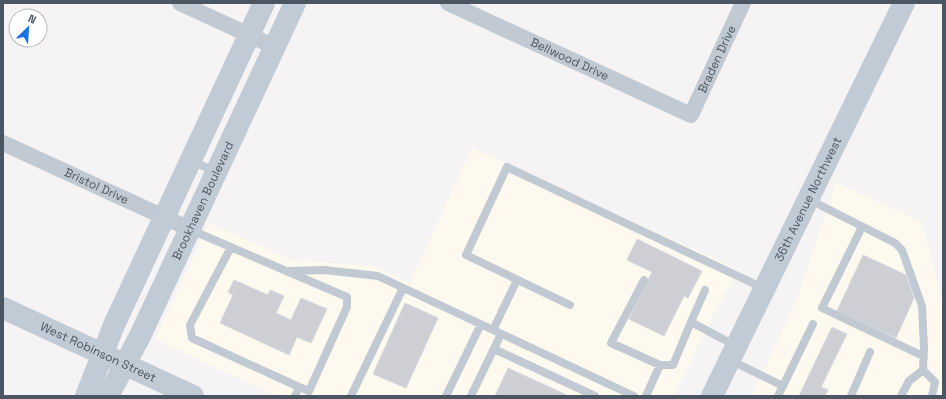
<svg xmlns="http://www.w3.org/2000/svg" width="946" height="399" font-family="'Space Grotesk',sans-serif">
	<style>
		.commercial { fill: #fdf9ef }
		.building { fill: #cdcfd5; stroke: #d7d9de }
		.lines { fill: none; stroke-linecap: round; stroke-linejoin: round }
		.lane { stroke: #c1cad2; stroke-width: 8 }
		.street { stroke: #c1cad2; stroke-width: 16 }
		.secondary { stroke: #c1cbd6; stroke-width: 22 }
		.labels { text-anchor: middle; stroke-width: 4; stroke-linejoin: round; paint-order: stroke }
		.street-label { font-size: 12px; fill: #4a5661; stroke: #fff }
	</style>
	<rect width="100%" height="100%" fill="#f5f3f3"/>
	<path class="commercial" d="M472,148L739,270L713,315L674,396H277L155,339L209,223L291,260L374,266L410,282Z
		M836,182L922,222L943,304V396H752L798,297Z"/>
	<path class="building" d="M637,239L702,271L688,298L684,296L664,336L629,319L652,272L627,260Z
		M863,255L906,275L914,298L896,338L837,311Z
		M234,280L268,295L270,290L284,296L276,313L291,320L301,298L327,309L311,343L297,337L289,355L220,323L233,295L228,292Z
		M405,303L438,318L406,388L373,374Z
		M832,327L847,334L821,387L828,390L825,396H799Z
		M508,368L569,396H495Z"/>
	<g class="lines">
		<path class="lane" d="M192,161L216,172
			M808,199L895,243L902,250L922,306L924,348L923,370
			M862,227L822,308L923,356
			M191,230L347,297V307L309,391L299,387L192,338L190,325L231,247
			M290,271L324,270L378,276L634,396
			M644,280L611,343L660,365L646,396
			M570,305L466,255L507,167L763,288
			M691,322L705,290
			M493,330L517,280
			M494,349L595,396
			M730,360L783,386L813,324
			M660,365H673L691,322L736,346
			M295,396L299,387
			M351,396L403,288
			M446,396L481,324
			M471,396L501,334
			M778,396L783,386
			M851,396L870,352
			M901,396L909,381L923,370L935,382L932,396"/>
		<g class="street">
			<path d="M180,3L275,47"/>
			<path id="s1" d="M448,3L691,115L743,3"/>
			<path id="s2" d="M3,143L190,229"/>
		</g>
		<g class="secondary">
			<path id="s3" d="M3,308L193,396"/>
			<path d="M86,396L114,325L264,3"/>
			<path id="s4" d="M108,396L140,336L295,3"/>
			<path id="s5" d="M712,396L904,3"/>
		</g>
	</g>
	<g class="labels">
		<g class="street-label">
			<text dy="4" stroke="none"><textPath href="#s1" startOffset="134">Bellwood Drive</textPath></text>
			<text dy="4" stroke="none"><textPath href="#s1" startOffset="329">Braden Drive</textPath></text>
			<text dy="4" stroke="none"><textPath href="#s2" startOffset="103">Bristol Drive</textPath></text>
			<text dy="4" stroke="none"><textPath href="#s5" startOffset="219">36th Avenue Northwest</textPath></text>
			<text dy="4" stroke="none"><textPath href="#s4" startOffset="217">Brookhaven Boulevard</textPath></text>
			<text dy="4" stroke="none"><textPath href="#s3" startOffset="105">West Robinson Street</textPath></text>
		</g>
	</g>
	<rect width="946" height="399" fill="none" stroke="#4a5661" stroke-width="8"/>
	<g transform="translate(28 28) rotate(25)"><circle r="19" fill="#ffffff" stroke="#b7bbc0"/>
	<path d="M0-3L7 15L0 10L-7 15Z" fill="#1a73e8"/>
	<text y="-6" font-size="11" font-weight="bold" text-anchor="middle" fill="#4a5661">N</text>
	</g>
</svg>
